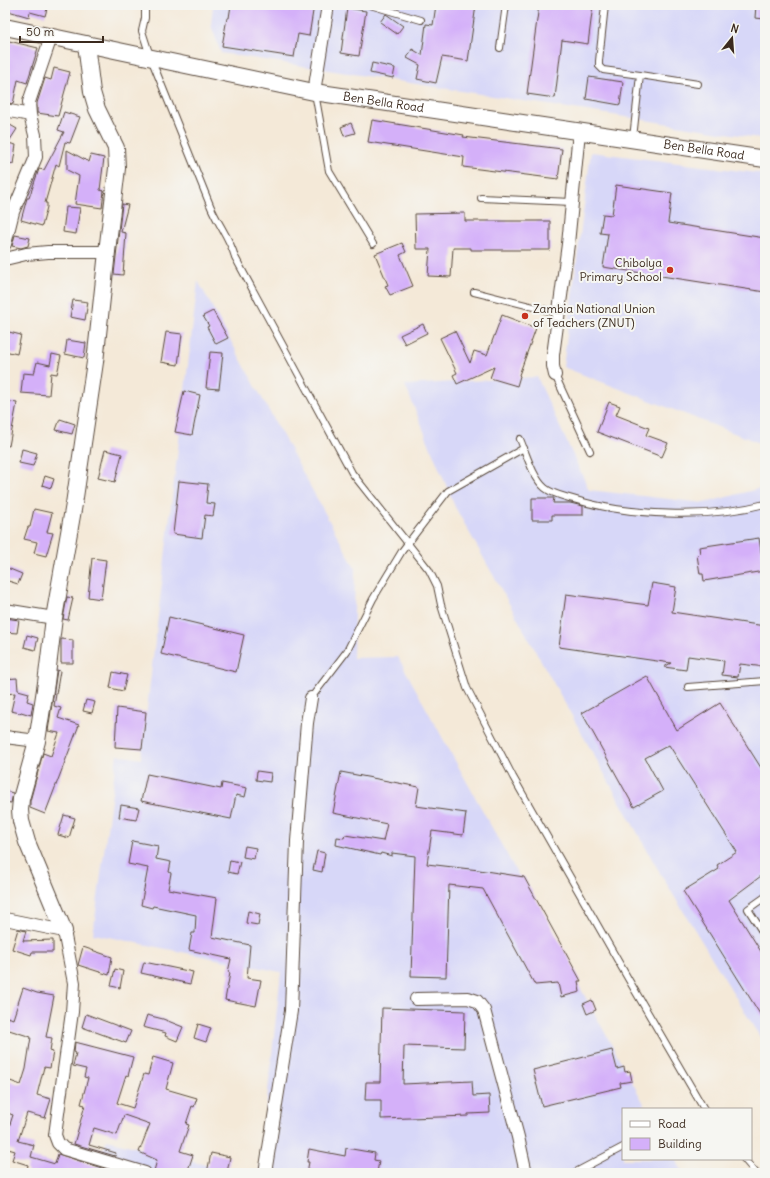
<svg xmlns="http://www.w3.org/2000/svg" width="770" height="1178" font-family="Delius,sans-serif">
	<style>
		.built { fill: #d7d7f8 }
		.building { fill: #d4b0f9 }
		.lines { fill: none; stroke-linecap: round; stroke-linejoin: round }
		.lane-casing { stroke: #57473a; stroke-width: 8 }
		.street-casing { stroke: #57473a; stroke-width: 14 }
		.secondary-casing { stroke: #57473a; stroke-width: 18 }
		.lane { stroke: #fff; stroke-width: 6 }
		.street { stroke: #fff; stroke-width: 12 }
		.secondary { stroke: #fff; stroke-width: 16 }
		.poi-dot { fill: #c8321e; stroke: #f6f6f2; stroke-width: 1.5 }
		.labels { text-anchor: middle; stroke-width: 4; stroke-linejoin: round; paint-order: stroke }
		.street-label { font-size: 12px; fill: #3b2a1e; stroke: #f6f6f2 }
		.poi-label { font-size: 12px; fill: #3b2a1e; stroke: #f6f6f2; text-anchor: end }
	</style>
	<rect width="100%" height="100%" fill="#f6f6f2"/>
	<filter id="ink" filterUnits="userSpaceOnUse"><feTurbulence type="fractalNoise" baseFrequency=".025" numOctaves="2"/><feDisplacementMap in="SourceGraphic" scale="8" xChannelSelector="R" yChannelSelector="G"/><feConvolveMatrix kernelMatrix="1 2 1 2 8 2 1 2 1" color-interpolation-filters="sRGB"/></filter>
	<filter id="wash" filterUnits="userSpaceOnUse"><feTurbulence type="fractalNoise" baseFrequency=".012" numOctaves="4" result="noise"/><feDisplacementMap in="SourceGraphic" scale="16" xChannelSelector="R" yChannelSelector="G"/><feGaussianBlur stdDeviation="0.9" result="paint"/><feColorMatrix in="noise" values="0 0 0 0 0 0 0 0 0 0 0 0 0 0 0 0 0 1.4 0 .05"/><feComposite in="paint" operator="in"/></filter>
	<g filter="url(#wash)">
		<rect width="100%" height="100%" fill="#f4e9d8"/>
		<path class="built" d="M213,5H765V139L221,53L211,25Z
			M591,152L765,174V445L563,367Z
			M198,281L355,568L353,658L398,657L647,1109H623V1159H675L683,1173H259L281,972L93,934L117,755L141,759Z
			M537,377L589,490L704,503L765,487V1045L660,873L455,507L405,385Z
			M107,1140L237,1173H94Z"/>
		<g id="blocks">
			<path class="building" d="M5,5H48L45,16L30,12L29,17L5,10Z
				M231,5H314L309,36L298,34L294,57L222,46L227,18H229Z
				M436,5H476L468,61L442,57L436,83L417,79L420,65L407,58L412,49L422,55L426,24L433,25Z
				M539,5H593L588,44L562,40L555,98L527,94Z
				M756,5H765V19L755,18Z
				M347,8L366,11L359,56L341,53Z
				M386,14L403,26L397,34L380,22Z
				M5,40L38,48L27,83L18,80L13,104L5,102Z
				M372,63L395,68L393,78L370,73Z
				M54,68L70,72L58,116L37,113V103L45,78L51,80Z
				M589,77L623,82L620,105L586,99Z
				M64,112L80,117L70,143L65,142L59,166L56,164L45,203H47V207L42,226L21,220L27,198H29L39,169L44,170L64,132L58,130Z
				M372,120L464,135L463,137L562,149L558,179L463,167L464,157L368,142Z
				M5,122L17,129L8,143L16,145L13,164L5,162Z
				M351,123L355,133L344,136L341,127Z
				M67,150L89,162L91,155L104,158L100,190L104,191L102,208L75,204L79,176L67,170Z
				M616,185L672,193L668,223L765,238V292L603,267L608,234L600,233L603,214L612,215Z
				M122,204L128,205L121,232L126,233L123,275L114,274Z
				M66,207L80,208L76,234L63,232Z
				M465,213V221H550V250H471V248H453L451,277L428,276L430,249H416L415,214Z
				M15,235L30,238L28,246L21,248L12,246Z
				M402,243L406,252L400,255L413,286L390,295L385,286L388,285L375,254Z
				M73,300L88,302L85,320L70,317Z
				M213,311L228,338L216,344L207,327L209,326L203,316Z
				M502,315L536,328L519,375L520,376L517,386L490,378L494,367L457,384L453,375L457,373L440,338L455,331L470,363L474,351L487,355Z
				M423,324L427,333L405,344L400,335Z
				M5,331L21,335L17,354L5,351Z
				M166,332L182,334L178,365L161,362Z
				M67,340L86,343L84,358L65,354Z
				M210,352L223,353L219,389L206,388Z
				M52,354L61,356L57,374L51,373L49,395L21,393L23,373L34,374L37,362L50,365Z
				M184,391L200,395L192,435L175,432Z
				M5,401L17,403L9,446L5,445Z
				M609,402L620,406L616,415L649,428L646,435L668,443L662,457L597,432Z
				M60,419L75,424L72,434L56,430Z
				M22,449L37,453L33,466L19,463Z
				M105,450L122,454L115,482L98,478Z
				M45,476L54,479L51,488L42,485Z
				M179,481L208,484L206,503L215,504L213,516L205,515L202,538L173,534Z
				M532,498H554L553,503H570L583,506V515H552V520H532Z
				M34,509L52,513L47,532L53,533L46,556L34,553L37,542L24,539L28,527H30Z
				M759,538L764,571L704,581L703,574H700L697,555L700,554L699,547Z
				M92,558L106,560L101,599L88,597Z
				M5,567L22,574L18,584L5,580Z
				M652,583L676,587L672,612L765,626V667L740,664L738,677L722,675L724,661L688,656L686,670L664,667L671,663L559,647L566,594L648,605Z
				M67,597L73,598L68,620L63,619Z
				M169,617L244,635L236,672L161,654Z
				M5,618L19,620L17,633L5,632Z
				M27,635L38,638L35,650L24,647Z
				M61,639L73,640V663H61Z
				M57,670L60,671L54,706L61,708L58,718L79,725L45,814L30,808V801L43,753L51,756L59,733L48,731Z
				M113,672L127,675L123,691L110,688Z
				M647,676L677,730L720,703L765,774V873L729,900L765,958V1022L683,891L719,869L717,865L737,852L669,745L645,758L663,791L634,807L582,713Z
				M17,678L18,690L29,693L27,701L33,703L31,715L21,712L20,713L11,711L15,693L5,694V679Z
				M86,700L95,702L92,713L83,711Z
				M117,708L146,712L142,749L115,747Z
				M257,771L271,773L270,782L256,780Z
				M341,772L419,787L416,806L466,813L463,835L432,831L427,864L479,870L524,877L581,981H578L580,992L561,997L558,983L535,985L483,889L449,885L446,977L411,976L415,856L392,853V856L381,853L380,855L336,845L337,837L344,838L345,835L383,841L387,824L333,813Z
				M147,774L221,789L222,783L247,788L245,797L236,795L231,819L141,801Z
				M5,791L13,793L11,803L5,802Z
				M121,805L139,808L136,820L119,817Z
				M64,815L75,818L69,838L58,835Z
				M132,841L158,846L156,859L171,862L169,872L171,873L168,889L217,898L212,937L250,945L247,978L261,980L256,1006L225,1000L230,973L228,972L231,959L189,950L192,933H195L196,915L153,906L152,908L141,905L148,868L128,864Z
				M245,846L256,848L254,859L243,857Z
				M317,851L325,853L322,872L313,870Z
				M230,860L240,862L237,874L228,872Z
				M248,911L260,914L258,925L246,923Z
				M18,929L26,931L23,941L53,940V952H32L31,955L12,949Z
				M83,947L112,957L109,975L78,965Z
				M144,962L193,972L190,984L141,973Z
				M115,969L123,971L120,988L111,986Z
				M23,988L37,993L54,996L46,1037L52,1038L50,1051L53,1052L50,1068L44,1067L37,1095L51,1099L45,1118L27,1113L18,1141L34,1145L31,1157L55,1164L58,1154L111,1171L110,1173H28V1171L27,1170L28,1165L12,1160L15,1151L5,1148V1139L13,1115L5,1112V1079L21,1085L26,1069L31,1037L6,1029L8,1017L13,1019Z
				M592,1000L596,1010L587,1014L583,1004Z
				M382,1008L465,1011L464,1048L404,1046L403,1084L472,1081L473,1096L489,1095L490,1113L468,1114V1116L381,1119V1100H365L366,1082H380Z
				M86,1014L131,1031L126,1043L82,1027Z
				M147,1015L163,1019L183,1027L177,1041L165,1036L166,1033L143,1027Z
				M198,1024L211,1028L206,1042L194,1038Z
				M75,1042L133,1057L128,1076L126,1075L117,1103L133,1108L144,1074L148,1075L153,1057L173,1063L166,1089L197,1098L194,1107L192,1106L186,1124L189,1125L180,1151L193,1155L187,1173H164L154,1171L157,1160L139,1152L150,1124L124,1115L117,1135L94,1128L89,1145L116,1153L115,1156L74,1144L85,1105L81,1104L88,1078L84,1077L86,1069L73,1066L76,1053L74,1052Z
				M612,1050L617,1069L624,1067L625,1072L630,1071L632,1081L620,1083L621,1087L542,1106L533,1070Z
				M346,1148L375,1153L374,1160L379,1161L377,1173H307L309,1162H307L309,1149L345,1156Z
				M211,1153L230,1157L227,1173H207Z"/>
		</g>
	</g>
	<g filter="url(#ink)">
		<use href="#blocks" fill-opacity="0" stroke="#57473a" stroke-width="1"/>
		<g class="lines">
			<g class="lane-casing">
				<path id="lane" d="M145,5V18L142,31L150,56C170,106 190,155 210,205C217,223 230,238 235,257L352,473L429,570L437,586L441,605L467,688L513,777L630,982L704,1109
					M370,5L421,20
					M605,5L599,61V66L603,70L640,75L633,138
					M500,48L506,5
					M640,75L698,84
					M315,93L329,171L373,244
					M481,198L572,202
					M474,292L558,313
					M555,375L590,451
					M520,439C526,453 533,478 545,488C552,494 563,496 573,499C627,516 709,519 765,504
					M688,687L765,681
					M311,698L347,651L373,599L402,551L448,491L524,448
					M765,897L748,909L765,936
					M744,1159L756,1173
					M574,1173L623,1147"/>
			</g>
			<g class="street-casing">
				<path id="street" d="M314,92L328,5
					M5,110L30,115
					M5,244L13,212L36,157L35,135L30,115L29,102L51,37
					M5,259L26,254L48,252H107
					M555,375L553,366V355L568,244L579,132
					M5,610L54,618
					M5,737L37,741
					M5,919L64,931L74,983L72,1012L55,1135L58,1143L64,1149L145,1173
					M416,999L468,998L477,1001L484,1010L518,1137L526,1173
					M265,1173L291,1011L297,841L307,723L311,698"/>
			</g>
			<g class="secondary-casing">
				<g id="secondary">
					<path id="s1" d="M5,27L314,92L765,159"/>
					<path d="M64,931L27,842L21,821L20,810L21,799L37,741L46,683L54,618L74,504L95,362L107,252L117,168L116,148L97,109L92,92L86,44"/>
				</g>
			</g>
			<use href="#lane" class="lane"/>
			<use href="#street" class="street"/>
			<use href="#secondary" class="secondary"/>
		</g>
	</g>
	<g class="poi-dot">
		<circle cx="670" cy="270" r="4"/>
		<circle cx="525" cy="316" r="4"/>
	</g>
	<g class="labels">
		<g class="street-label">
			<text dy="4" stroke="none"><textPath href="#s1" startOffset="386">Ben Bella Road</textPath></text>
			<text dy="4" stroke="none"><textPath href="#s1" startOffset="710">Ben Bella Road</textPath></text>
		</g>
		<g class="poi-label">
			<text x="662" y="267">Chibolya<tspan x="662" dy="14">Primary School</tspan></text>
			<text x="533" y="313" text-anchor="start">Zambia National Union<tspan x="533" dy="14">of Teachers (ZNUT)</tspan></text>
		</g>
	</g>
	<rect width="770" height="1178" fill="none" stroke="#f6f6f2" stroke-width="20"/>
	<rect x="622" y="1108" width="130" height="52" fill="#f6f6f2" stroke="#aba49d"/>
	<rect x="630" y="1121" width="20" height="6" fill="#ffffff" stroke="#aba49d"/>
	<text x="658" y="1128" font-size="12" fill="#3b2a1e">Road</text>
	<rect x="630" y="1138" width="20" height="12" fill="#d4b0f9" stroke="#aba49d"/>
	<text x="658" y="1148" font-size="12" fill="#3b2a1e">Building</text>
	<g transform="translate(732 38) rotate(17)" stroke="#f6f6f2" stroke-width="3" paint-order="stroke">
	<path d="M0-3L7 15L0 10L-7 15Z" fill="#3b2a1e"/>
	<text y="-6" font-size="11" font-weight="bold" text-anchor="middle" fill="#3b2a1e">N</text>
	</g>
	<path d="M20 36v6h83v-6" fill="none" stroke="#3b2a1e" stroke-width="2"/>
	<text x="26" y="36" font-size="12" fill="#3b2a1e" stroke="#f6f6f2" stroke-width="3" paint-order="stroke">50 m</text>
</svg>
